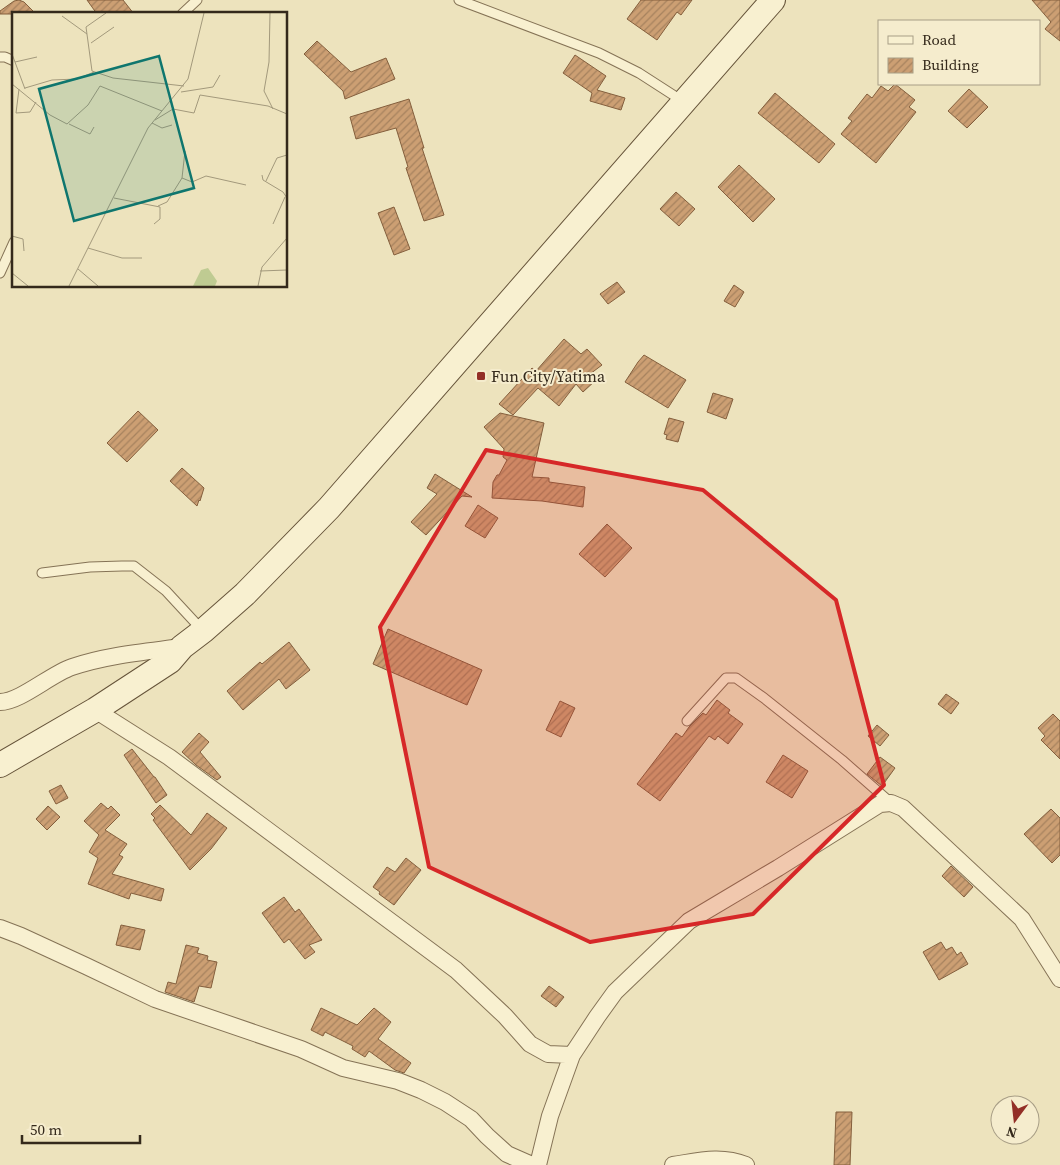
<svg xmlns="http://www.w3.org/2000/svg" width="1060" height="1165" font-family="'Source Serif 4',serif">
	<style>
		.building { fill: url(#building-hatch); stroke: #845f3d }
		.lines { fill: none; stroke-linecap: round; stroke-linejoin: round }
		.service-casing { stroke: #857356; stroke-width: 11 }
		.minor-casing { stroke: #857356; stroke-width: 18 }
		.secondary-casing { stroke: #66543a; stroke-width: 26 }
		.service { stroke: #f8f0d0; stroke-width: 9 }
		.minor { stroke: #f8f0d0; stroke-width: 16 }
		.secondary { stroke: #f8f0d0; stroke-width: 24 }
		.marked { fill: #d62828; fill-opacity: 0.2; stroke: #d62828; stroke-width: 4; stroke-linejoin: round }
		.poi-dot { fill: #932f27; stroke: #f5eccd; stroke-width: 2 }
		.labels { text-anchor: middle; stroke-width: 4; stroke-linejoin: round; paint-order: stroke }
		.poi-label { font-size: 16px; fill: #34291b; stroke: #f5eccd; text-anchor: start }
		.inset-road { fill: none; stroke: #a3997c; stroke-width: 1 }
		.view { fill: #0f766e; fill-opacity: 0.15; stroke: #0f766e; stroke-width: 2.5 }
		.inset-edge { fill: none; stroke: #34291b; stroke-width: 2.5 }
	</style>
	<defs>
		<pattern id="building-hatch" width="6" height="6" patternUnits="userSpaceOnUse" patternTransform="scale(1.25)"><rect width="6" height="6" fill="#cc9f73"/><path d="M-1 1l2-2M0 6l6-6M5 7l2-2" fill="none" stroke="#a6825e"/></pattern>
	</defs>
	<rect width="100%" height="100%" fill="#ede3bd"/>
	<path class="building" d="M19,0L24,2L36,14H0V11L14,1Z
		M87,0H123L134,14H97Z
		M641,0H692L681,15L677,12L657,40L627,19Z
		M1032,0H1060V41L1045,29L1051,22Z
		M317,41L351,72L386,58L395,79L345,99L343,91L304,54Z
		M575,55L606,76L597,90L625,98L621,110L590,101L592,93L563,73Z
		M895,84L915,100L909,107L916,112L876,163L841,134L852,121L848,118L867,94L872,98L881,86L888,91Z
		M969,89L988,107L967,128L948,111Z
		M775,93L835,144L819,163L758,113Z
		M409,99L424,148H422L444,215L424,221L406,168L408,167L396,128L356,139L350,117Z
		M739,165L775,199L753,222L718,187Z
		M676,192L695,209L679,226L660,209Z
		M394,207L410,249L394,255L378,213Z
		M617,282L625,292L608,304L600,294Z
		M734,285L744,292L735,307L724,301Z
		M564,339L581,354L587,349L602,365L590,374L596,380L583,392L576,384L559,406L538,388L513,415L499,404L532,368L536,371Z
		M644,355L686,380L668,408L625,382L638,362Z
		M713,393L733,399L726,419L707,412Z
		M138,411L158,430L127,462L107,443Z
		M500,413L544,423L532,477L549,478V482L585,487L583,507L542,501L492,498L493,482L497,475H499L507,460L503,457L504,449L484,427Z
		M669,418L684,422L678,442L666,439L667,435L664,434Z
		M182,468L204,488L200,501L199,500L197,506L170,481Z
		M435,474L472,497L462,496L426,535L411,522L437,494L427,488Z
		M478,505L498,518L485,538L465,526Z
		M607,524L632,548L605,577L579,554Z
		M388,629L482,670L467,705L373,664Z
		M289,642L310,670L286,689L279,679L243,710L227,691L260,662L262,664Z
		M946,694L959,703L951,714L938,704Z
		M717,700L730,710L728,713L743,724L728,744L718,736L715,740L709,736L660,801L637,784L676,733L682,737L689,727L703,713L706,715Z
		M560,701L575,708L561,737L546,730Z
		M1053,714L1060,721V759L1041,740L1045,736L1038,728Z
		M877,725L889,735L880,746L868,736Z
		M199,733L209,742L200,752L221,777L217,780L196,765L182,752Z
		M132,749L154,777H155L167,795L156,803L124,755Z
		M783,755L808,771L792,798L766,782Z
		M880,757L895,768L882,786L867,774Z
		M61,785L68,798L56,804L49,791Z
		M101,803L108,809L111,806L120,815L105,830L127,844L119,855L123,857L112,874L164,889L161,901L131,893L129,899L88,884L98,858L89,852L99,835L84,821Z
		M160,805L191,835L207,813L227,828L211,849L190,870L153,820L155,818L151,814Z
		M48,806L60,817L47,830L36,819Z
		M1051,809L1060,818V855L1052,863L1024,834Z
		M406,858L421,870L394,905L379,894L380,892L373,887L387,867L395,872Z
		M951,866L973,887L964,897L942,876Z
		M284,897L295,912L299,909L322,940L309,945L315,952L305,959L289,939L284,943L262,913Z
		M121,925L145,930L140,950L116,945Z
		M941,942L946,950L952,947L957,955L961,952L968,964L939,980L923,952Z
		M186,945L199,948L197,953L208,956L207,960L217,962L211,988L199,986L194,1002L165,992L168,982L176,984Z
		M549,986L564,997L556,1007L541,996Z
		M321,1008L357,1025L374,1008L391,1022L378,1039L411,1063L404,1073L395,1070L369,1051L365,1057L352,1049L353,1046L325,1032L323,1036L311,1030Z
		M836,1112H852L850,1165H834Z"/>
	<g class="lines">
		<g class="service-casing">
			<path id="service" d="M459,0L599,53L639,73L684,102
				M182,14L197,0
				M0,57H5L14,61
				M0,273L14,242
				M42,573L90,567L122,566H134L166,591L203,631
				M687,721L726,678H736L764,698L842,760L891,803"/>
		</g>
		<g class="minor-casing">
			<path id="minor" d="M0,702C20,702 51,674 72,667C107,655 145,652 182,647
				M95,710L169,757L456,970L505,1016L530,1044L548,1054L572,1055L597,1017L615,992L689,921L778,868L880,804L891,803L903,808L1022,919L1060,979
				M0,928L21,936L86,966L155,999L301,1049L343,1068L398,1081L421,1090L445,1102L471,1119L487,1136L507,1154L532,1165
				M538,1165L550,1116L572,1055
				M673,1165C699,1161 721,1155 746,1165"/>
		</g>
		<g class="secondary-casing">
			<path id="secondary" d="M0,765L95,710L170,661L182,647L203,631L245,594L329,508L773,0"/>
		</g>
		<use href="#service" class="service"/>
		<use href="#minor" class="minor"/>
		<use href="#secondary" class="secondary"/>
	</g>
	<path class="marked" d="M486,450L703,490L836,600L884,785L753,914L590,942L429,867L380,627Z"/>
	<rect class="poi-dot" x="476" y="371" width="10" height="10" rx="2.5"/>
	<g class="labels">
		<g class="poi-label">
			<text x="491" y="382">Fun City/Yatima</text>
		</g>
	</g>
	<g transform="translate(12 12)">
		<rect width="275" height="275" fill="#ede3bd"/>
		<path d="M196,256L205,269L203,274H181L189,258Z" fill="#bfcb92"/>
		<path class="inset-road" d="M94,1L74,15L80,59L101,66L172,74M258,1L257,50L252,79L261,97M50,4L75,22M79,31L102,15M0,42L13,77M3,50L25,45M0,72L38,103L55,112L76,93L88,74L150,99M13,76L40,68L65,67L82,60M7,77L4,101L18,100L24,90M169,80L201,75L208,63M143,108L161,97L182,101L188,83L256,94L275,102M140,111L150,116L160,113M57,112L78,122L82,115M250,163L251,168L271,180L275,186M170,166L180,170L194,164L234,173M254,169L265,146L275,143M102,186L148,195V207L142,212M146,194L155,190L170,166L173,139M261,212L273,185M0,224L11,227L12,239M76,236L110,246H130M66,257L86,274M248,259L275,258M0,261L16,274M57,274L136,116L176,67L192,1M246,274L250,255L275,226"/>
		<path class="view" d="M147,44L182,176L62,209L27,77Z"/>
		<rect width="275" height="275" class="inset-edge"/>
	</g>
	<rect x="878" y="20" width="162" height="65" fill="#f5eccd" stroke="#a89e86"/>
	<rect x="888" y="36" width="25" height="8" fill="#f8f0d0" stroke="#a89e86"/>
	<text x="922" y="45" font-size="15" fill="#34291b">Road</text>
	<rect x="888" y="58" width="25" height="15" fill="url(#building-hatch)" stroke="#a89e86"/>
	<text x="922" y="70" font-size="15" fill="#34291b">Building</text>
	<g transform="translate(1015 1120) rotate(195)"><circle r="24" fill="#f5eccd" stroke="#a89e86"/>
	<path d="M0-4L9 19L0 12L-9 19Z" fill="#932f27"/>
	<text y="-8" font-size="14" font-weight="bold" text-anchor="middle" fill="#34291b">N</text>
	</g>
	<path d="M22 1135v8h118v-8" fill="none" stroke="#34291b" stroke-width="2.5"/>
	<text x="30" y="1135" font-size="15" fill="#34291b" stroke="#f5eccd" stroke-width="4" paint-order="stroke">50 m</text>
</svg>
